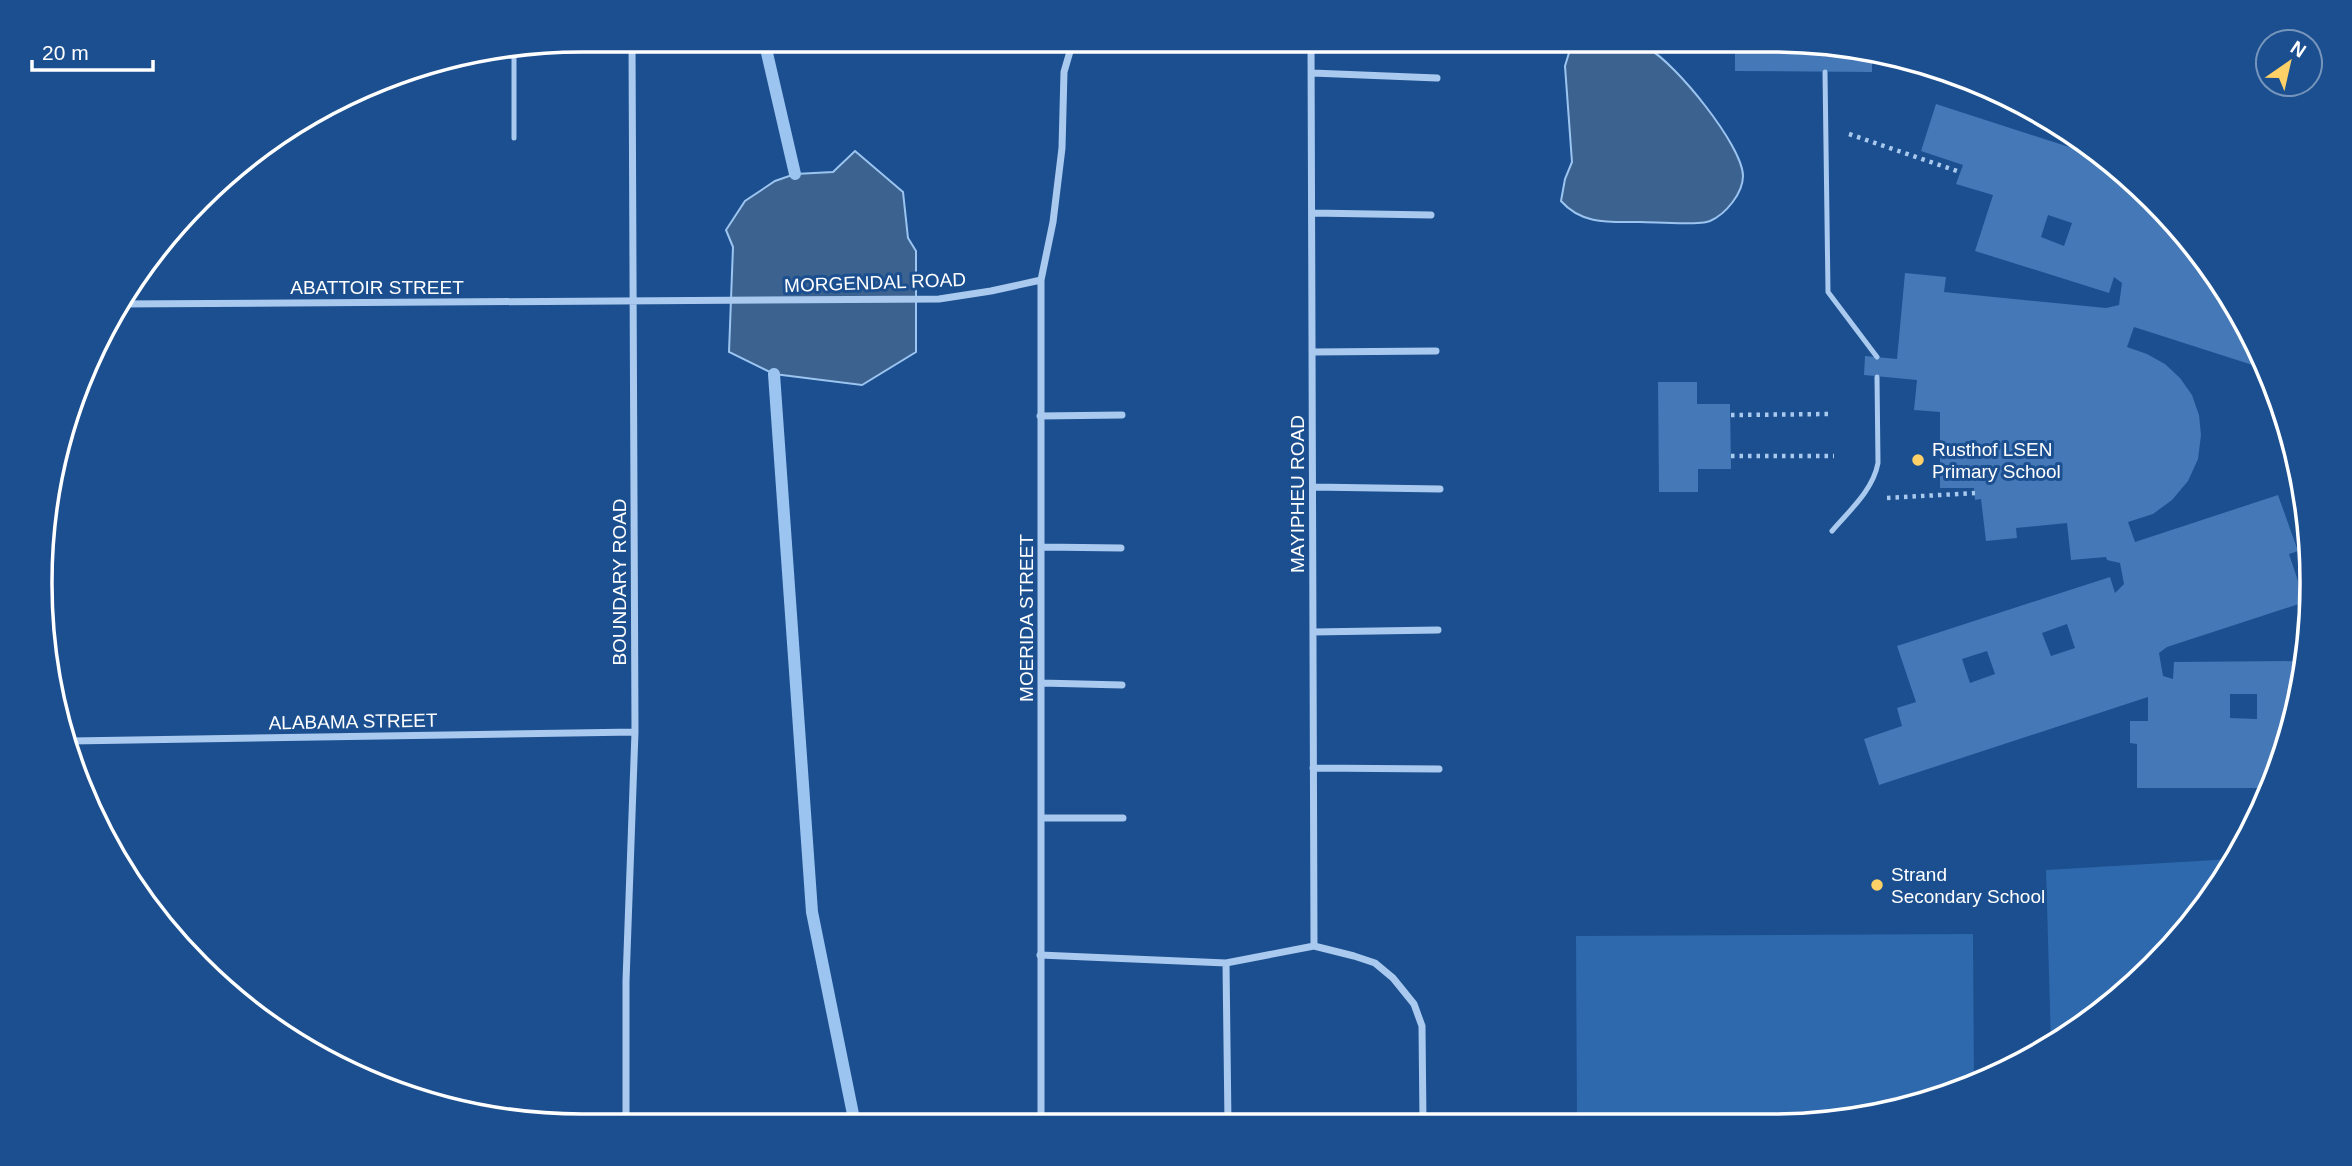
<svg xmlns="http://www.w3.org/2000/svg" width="2352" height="1166" font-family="Arial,sans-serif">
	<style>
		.green { fill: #2e69ad }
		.water { fill: #3c6290; stroke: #9cc4f0; stroke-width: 2 }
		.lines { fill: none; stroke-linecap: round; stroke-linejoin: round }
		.stream { stroke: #9cc4f0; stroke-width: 12 }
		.building { fill: #4478b7; fill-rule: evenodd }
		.path { stroke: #a9c9ee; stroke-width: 4.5; stroke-dasharray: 3.5 5; stroke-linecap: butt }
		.lane { stroke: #a9c9ee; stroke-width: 5 }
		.street { stroke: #a9c9ee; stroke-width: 7 }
		.poi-dot { fill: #ffd166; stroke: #1b4f8f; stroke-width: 2.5 }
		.labels { text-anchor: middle; stroke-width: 6; stroke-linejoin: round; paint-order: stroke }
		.street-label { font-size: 19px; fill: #fff; stroke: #1b4f8f }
		.poi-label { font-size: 19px; fill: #fff; stroke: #1b4f8f; text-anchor: start }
		.rim { fill: none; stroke: #fff; stroke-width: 3.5 }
	</style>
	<rect width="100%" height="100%" fill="#1b4f8f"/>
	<path class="green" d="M2232,859L2177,941L2071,1034L2051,1044L2046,870Z
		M1973,934L1974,1082L1944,1097L1839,1121L1577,1122L1576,936Z"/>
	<path class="water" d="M1575,41C1599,41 1627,37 1649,49C1675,63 1743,146 1743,176C1743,193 1726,214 1710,221C1699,226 1655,222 1640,222C1610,222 1582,225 1561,201L1565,179L1572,162L1565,66L1572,43Z
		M855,151L903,192L908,238L916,251V352L862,385L774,374L729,352L733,247L726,230L745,201L775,181L795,174L833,172Z"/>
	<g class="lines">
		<path class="stream" d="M764,40L795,174
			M774,374L812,912L855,1124"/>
	</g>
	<path class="building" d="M1735,41H1804L1872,52V72L1735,71Z
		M1936,104L2106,159L2158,207L2157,216L2177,225L2239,311L2265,369L2134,327L2127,347L2147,354L2165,364L2180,378L2192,395L2199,415L2201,435L2198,459L2188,481L2172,500L2153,514L2128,522L2135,542L2278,495L2298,551L2289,554L2305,602L2167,647L2159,653L2163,676L2173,679L2174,662L2303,661L2293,723L2269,788H2137V744L2130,743V721H2148V697L1879,785L1864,739L1902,726L1897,708L1916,702L1897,646L2110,577L2115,593L2124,584L2120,563L2107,560L2106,557L2071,560L2067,523L2016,528L2017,538L1986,541L1981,499L1975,500L1974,488H1940V412L1914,410L1917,380L1864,375L1865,356L1897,359L1905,273L1946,277L1944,292L2106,308L2119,305L2122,283L2114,277L2109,293L1975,251L1993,195L1956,184L1963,165L1921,151ZM2048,215L2072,223L2064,246L2041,237ZM2067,624L2075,648L2051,656L2042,633ZM1987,651L1995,674L1970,683L1962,659ZM2230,694H2257V719L2230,718Z
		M1658,382H1697V404H1730L1731,469H1698V492H1659Z"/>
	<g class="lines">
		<path class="path" d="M1849,134L1960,172
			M1731,415L1832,414
			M1731,456H1834
			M1887,498L1975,493"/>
		<path class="lane" d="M1825,72L1828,292L1877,357
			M514,138V52
			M1832,531C1850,510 1873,490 1878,463L1877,377"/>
		<path class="street" d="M1311,41L1314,946
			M1312,73L1437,78
			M1312,213L1431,215
			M119,304L939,299L991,291L1041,280
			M1312,352L1436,351
			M1040,416L1122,415
			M1313,487L1440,489
			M1042,547L1121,548
			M1313,632L1438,630
			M1041,683L1122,685
			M71,741L635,732
			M1313,768L1439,769
			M1042,818H1123
			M1040,955L1226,963L1314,946L1354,956L1375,963L1393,978L1414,1004L1422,1026L1423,1122
			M1226,963L1228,1123
			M1041,1123V280L1053,222L1062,148L1064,72L1073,41
			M626,1124V981L635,732L632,40"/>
	</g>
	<g class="poi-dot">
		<circle cx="1918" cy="460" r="7"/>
		<circle cx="1877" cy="885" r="7"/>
	</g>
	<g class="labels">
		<g class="street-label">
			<text transform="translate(875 282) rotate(-2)" y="7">MORGENDAL ROAD</text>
			<text x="377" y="294">ABATTOIR STREET</text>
			<text transform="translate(1297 494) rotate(-90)" y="7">MAYIPHEU ROAD</text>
			<text transform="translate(619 582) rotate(-90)" y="7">BOUNDARY ROAD</text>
			<text transform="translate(1026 618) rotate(-90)" y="7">MOERIDA STREET</text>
			<text transform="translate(353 721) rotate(-1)" y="7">ALABAMA STREET</text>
		</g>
		<g class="poi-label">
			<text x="1932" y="456">Rusthof LSEN<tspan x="1932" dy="22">Primary School</tspan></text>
			<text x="1891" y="881">Strand<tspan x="1891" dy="22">Secondary School</tspan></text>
		</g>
	</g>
	<path d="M0 0H2352V1166H0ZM582 52H1770A530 530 0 0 1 2300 582V584A530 530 0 0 1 1770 1114H582A530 530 0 0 1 52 584V582A530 530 0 0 1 582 52Z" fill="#1b4f8f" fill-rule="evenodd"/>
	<path class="rim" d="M582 52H1770A530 530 0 0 1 2300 582V584A530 530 0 0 1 1770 1114H582A530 530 0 0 1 52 584V582A530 530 0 0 1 582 52Z"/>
	<g transform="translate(2289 63) rotate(34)"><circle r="33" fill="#1b4f8f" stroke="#7695bc" stroke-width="2"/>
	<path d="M0-5L12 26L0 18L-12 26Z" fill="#ffd166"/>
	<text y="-10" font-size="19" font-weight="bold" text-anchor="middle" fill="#ffffff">N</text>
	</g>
	<path d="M32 60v10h121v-10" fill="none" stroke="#ffffff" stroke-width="3.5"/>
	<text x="42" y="60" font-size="21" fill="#ffffff" stroke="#1b4f8f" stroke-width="5" paint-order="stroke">20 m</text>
</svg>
